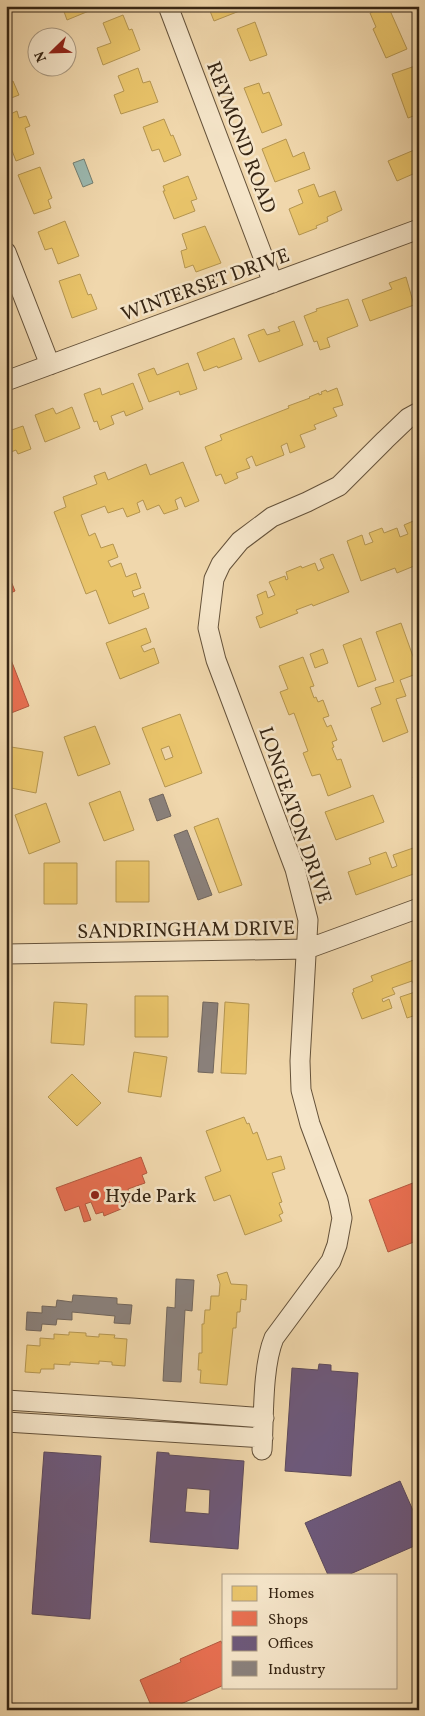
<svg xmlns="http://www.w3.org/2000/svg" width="425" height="1716" font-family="Vollkorn,serif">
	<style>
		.water { fill: #9bb8af; stroke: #737e71 }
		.homes { fill: #e9c46a; stroke: #b49550; fill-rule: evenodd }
		.shops { fill: #e76f51; stroke: #b2593f }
		.offices { fill: #6d597a; stroke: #5d4a5b; fill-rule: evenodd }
		.industry { fill: #8a817c; stroke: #71665d }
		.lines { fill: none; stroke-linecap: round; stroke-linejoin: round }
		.street-casing { stroke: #65523a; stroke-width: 21 }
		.street { stroke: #f5e5c9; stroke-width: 19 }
		.poi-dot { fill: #8f2418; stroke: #f5e5c9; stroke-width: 2 }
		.labels { text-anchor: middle; stroke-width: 5; stroke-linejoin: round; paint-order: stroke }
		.street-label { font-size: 20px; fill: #372614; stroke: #f5e5c9 }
		.poi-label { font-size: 20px; fill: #372614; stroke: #f5e5c9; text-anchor: start }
	</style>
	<rect width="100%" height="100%" fill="#f0d7ac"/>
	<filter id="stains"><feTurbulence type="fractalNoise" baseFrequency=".004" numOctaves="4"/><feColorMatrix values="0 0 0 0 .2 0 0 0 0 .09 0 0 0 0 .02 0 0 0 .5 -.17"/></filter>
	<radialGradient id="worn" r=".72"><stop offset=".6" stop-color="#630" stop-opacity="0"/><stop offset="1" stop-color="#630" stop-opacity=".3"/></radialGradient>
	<path class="water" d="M84,159L93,183L83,187L73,163Z"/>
	<path class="homes" d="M62,6H101L67,20Z
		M208,6H241L242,10L214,21Z
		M385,6H388L407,49L386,58L373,29L376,27L370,13Z
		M123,15L129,30L132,29L140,50L103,65L97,48L111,43L103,23Z
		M255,22L267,55L250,61L237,29Z
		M418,65L419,114L408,118L392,74Z
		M138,68L143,83L150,81L158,102L121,114L114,95L124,91L118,76Z
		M6,80L7,83L13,81L19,95L6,100Z
		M259,83L263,94L269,92L282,125L262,133L244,88Z
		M17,111L19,118L26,116L30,126L25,128L34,154L16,161L11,148L8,149L6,144V116Z
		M164,119L171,136L173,135L181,155L164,162L159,149L152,151L143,127Z
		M286,139L293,157L304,152L310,169L275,182L262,149Z
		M419,148V177L415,179L413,174L397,181L388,161Z
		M40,167L52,198L48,200L51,208L34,214L18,175Z
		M188,176L197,199L191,201L195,211L174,219L163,191H165L163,186Z
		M314,184L319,197L335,191L342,210L327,217L328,221L316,226L317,228L299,235L289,209L303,203L298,190Z
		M65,221L79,256L58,264L52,248L45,250L38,232Z
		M205,226L221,263L196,272L193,265L185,268L181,251L187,249L182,234Z
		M80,274L88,295L91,294L97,309L72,318L59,281Z
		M406,277L414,305L370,321L362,300L392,289L389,283Z
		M348,299L358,326L327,338L330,347L320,350L317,341L314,342L304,316L317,311L316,309Z
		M294,321L303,345L259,362L248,335L264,329L267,335L280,331L278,327Z
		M234,338L242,359L218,368L217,366L204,371L197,353Z
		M188,363L197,389L180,395L179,391L149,402L138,374L154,368L157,375Z
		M133,383L143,409L126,416L124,411L111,416L114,424L100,430L97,421L94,422L84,394L100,388L102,395Z
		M337,388L343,405L333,408L337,416L314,425L316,429L300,435L305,447L290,453L287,443L281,446L284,455L256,466L252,456L246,459L250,468L236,473L238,478L225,484L221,474L216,476L205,447L222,440L220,435L289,408L288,406L310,398L309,397L319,393V395L322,394L321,392L326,390L327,392Z
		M72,407L80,428L45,442L35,415L53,408L56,414Z
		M23,426L31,449L18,454L16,450L6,454V432Z
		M183,462L199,501L185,507L181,497L175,500L178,509L164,514L159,505L147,510L143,500L137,503L140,512L127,517L123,508L108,513L105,506L81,515L89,536L95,533L101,548L113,544L118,557L108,561L111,567L121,563L126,577L136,573L141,588L132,591L134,597L144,593L149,608L109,624L96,590L86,594L54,512L66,507L63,497L97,484L94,476L105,472L108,480L146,464L150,475Z
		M418,519L419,564L397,573L395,568L361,581L347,541L362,535L365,545L373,542L369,533L382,528L384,533L397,528L400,537L408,534L404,525Z
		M333,554L349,592L313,606L312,604L296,610L298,613L260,628L256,617L263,614L257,595L266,591L268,598L275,595L269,582L285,576L286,580L288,579L286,572L301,566L302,568L315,563L318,571L324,568L320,559Z
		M401,623L419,673L400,680L406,696L396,699L408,732L383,742L371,708L381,704L375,688L394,682L376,632Z
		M146,628L151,642L141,646L144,652L154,648L159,663L120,679L106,643Z
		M361,638L376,680L358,687L343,645Z
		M323,649L328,663L315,668L310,654Z
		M303,657L314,686L310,687L314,698L316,697L318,702L323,700L329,716L323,718L327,727L331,725L337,740L332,742L334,747L332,748L337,760L341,759L351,787L328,796L320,774L312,776L303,753L308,751L294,713L289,715L280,692L288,689L279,666Z
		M180,714L202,773L165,787L142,728ZM169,746L173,757L165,760L161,749Z
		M95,726L110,764L78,776L64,737Z
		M11,747L43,752L36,793L6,787V772Z
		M419,774V792L413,777Z
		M120,791L134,830L104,841L89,803Z
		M373,795L384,822L336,840L325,812Z
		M46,803L60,842L29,854L15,815Z
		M218,818L242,885L219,893L194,827Z
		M419,846V872L356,895L348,872L371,864L369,858L386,852L392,868L397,866L393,855Z
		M116,861H149V902H116Z
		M44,863H77V904H44Z
		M419,958V985L415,987L412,981L392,988L395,994L382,999L383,1002L389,999L392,1008L362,1019L352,993L354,992L353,989L373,981L371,976Z
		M415,992L419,1003V1014L407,1018L400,997Z
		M135,996H168V1037H135Z
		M54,1002L87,1004L84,1045L51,1043Z
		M225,1002L249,1004L246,1074L221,1073Z
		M134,1052L167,1057L161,1097L128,1092Z
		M72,1074L101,1103L77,1126L48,1097Z
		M244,1117L247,1124L249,1123L253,1134L257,1132L267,1160L281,1156L285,1169L272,1173L282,1202L279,1203L283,1213L279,1215L282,1221L245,1235L230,1195L214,1201L205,1177L221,1171L206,1131Z
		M227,1272L231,1284L247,1285L246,1300L241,1299L240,1312H237L236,1328H233L227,1385L200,1383L201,1370H198L199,1353H202V1324H204L205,1310H210L211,1296H219L220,1284L217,1275Z
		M69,1332L86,1333V1336L99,1337V1334L115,1335L114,1338L127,1339L125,1366L112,1365V1362L99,1361V1364L70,1362V1365L54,1364V1369H41L40,1373L25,1372L27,1345L40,1346V1338L54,1339V1334L69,1335Z"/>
	<path class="shops" d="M6,569L15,591L6,595Z
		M6,647L29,706L6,715Z
		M141,1157L147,1173L142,1175L145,1183L128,1189L132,1201L125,1204L126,1207L104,1216L103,1212L96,1214L91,1202L85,1204L91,1220L84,1222L79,1206L65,1211L56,1188Z
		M418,1181L419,1240L388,1252L369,1200Z
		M221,1641L222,1644L224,1643V1685L167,1710H153L140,1680L181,1662L180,1659Z
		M12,1704L22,1705V1709L25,1710H12Z"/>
	<path class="offices" d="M319,1364L331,1365V1371L358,1373L351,1476L285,1471L292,1368L318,1370Z
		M44,1452L101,1456L90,1619L32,1614Z
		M157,1452L169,1453V1455L244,1461L238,1549L150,1542ZM187,1488L210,1490L209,1514L185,1512Z
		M400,1481L419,1524V1544L348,1575H328L305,1523Z"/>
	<path class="industry" d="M163,794L171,816L157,821L149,799Z
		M187,830L212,895L198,900L174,835Z
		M203,1002L218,1003L213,1073L198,1072Z
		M176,1279L194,1280L192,1311L185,1310L181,1382L163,1381L167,1307L175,1308Z
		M73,1295L117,1298V1304L132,1305L130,1324L114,1323L115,1316L72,1312V1320L57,1319L56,1325L42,1324L41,1331L26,1330L27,1312L42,1313V1306L56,1307L57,1300L72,1302Z"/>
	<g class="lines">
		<g class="street-casing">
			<path id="street" d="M168,6L273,283
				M6,252L50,365
				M6,381L419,229
				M6,954L307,949L419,908
				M6,1400L132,1408L264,1418
				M6,1422L263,1438
				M262,1450C264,1418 262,1367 274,1338L331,1261L337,1245L342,1218L338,1199L310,1124L301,1090L300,1061L308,920L295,869L216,660L208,628L214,579L221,564L240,541L272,517L307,502L339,486L385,440L408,418L419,412"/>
		</g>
		<use href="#street" class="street"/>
	</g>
	<circle class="poi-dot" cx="95" cy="1195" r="5"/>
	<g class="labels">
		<g class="street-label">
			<text transform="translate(242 137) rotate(69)" y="7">REYMOND ROAD</text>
			<text transform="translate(205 284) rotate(-20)" y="7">WINTERSET DRIVE</text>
			<text transform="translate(296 815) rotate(71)" y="7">LONGEATON DRIVE</text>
			<text transform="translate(186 929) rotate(-1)" y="7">SANDRINGHAM DRIVE</text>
		</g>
		<g class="poi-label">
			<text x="105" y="1202">Hyde Park</text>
		</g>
	</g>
	<rect width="425" height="1716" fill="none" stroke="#f0d7ac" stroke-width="25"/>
	<rect x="8" y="8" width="410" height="1701" fill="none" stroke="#372614" stroke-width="2.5"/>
	<rect x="12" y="12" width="400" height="1691" fill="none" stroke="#372614"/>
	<rect x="222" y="1574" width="175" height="115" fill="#f5e5c9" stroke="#a99981"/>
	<rect x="232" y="1586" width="25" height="15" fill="#e9c46a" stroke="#a99981"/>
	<text x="268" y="1598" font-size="15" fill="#372614">Homes</text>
	<rect x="232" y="1611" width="25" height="15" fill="#e76f51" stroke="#a99981"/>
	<text x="268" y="1624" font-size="15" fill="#372614">Shops</text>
	<rect x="232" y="1636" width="25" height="15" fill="#6d597a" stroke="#a99981"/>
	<text x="268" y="1648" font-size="15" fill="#372614">Offices</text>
	<rect x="232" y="1661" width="25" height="15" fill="#8a817c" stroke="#a99981"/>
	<text x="268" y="1674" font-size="15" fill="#372614">Industry</text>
	<g transform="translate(52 52) rotate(247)"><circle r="24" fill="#f5e5c9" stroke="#a99981"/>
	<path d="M0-4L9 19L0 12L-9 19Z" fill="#8f2418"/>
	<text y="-8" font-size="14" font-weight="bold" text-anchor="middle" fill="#372614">N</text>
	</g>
	<rect width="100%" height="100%" filter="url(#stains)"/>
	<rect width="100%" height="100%" fill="url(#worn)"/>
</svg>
